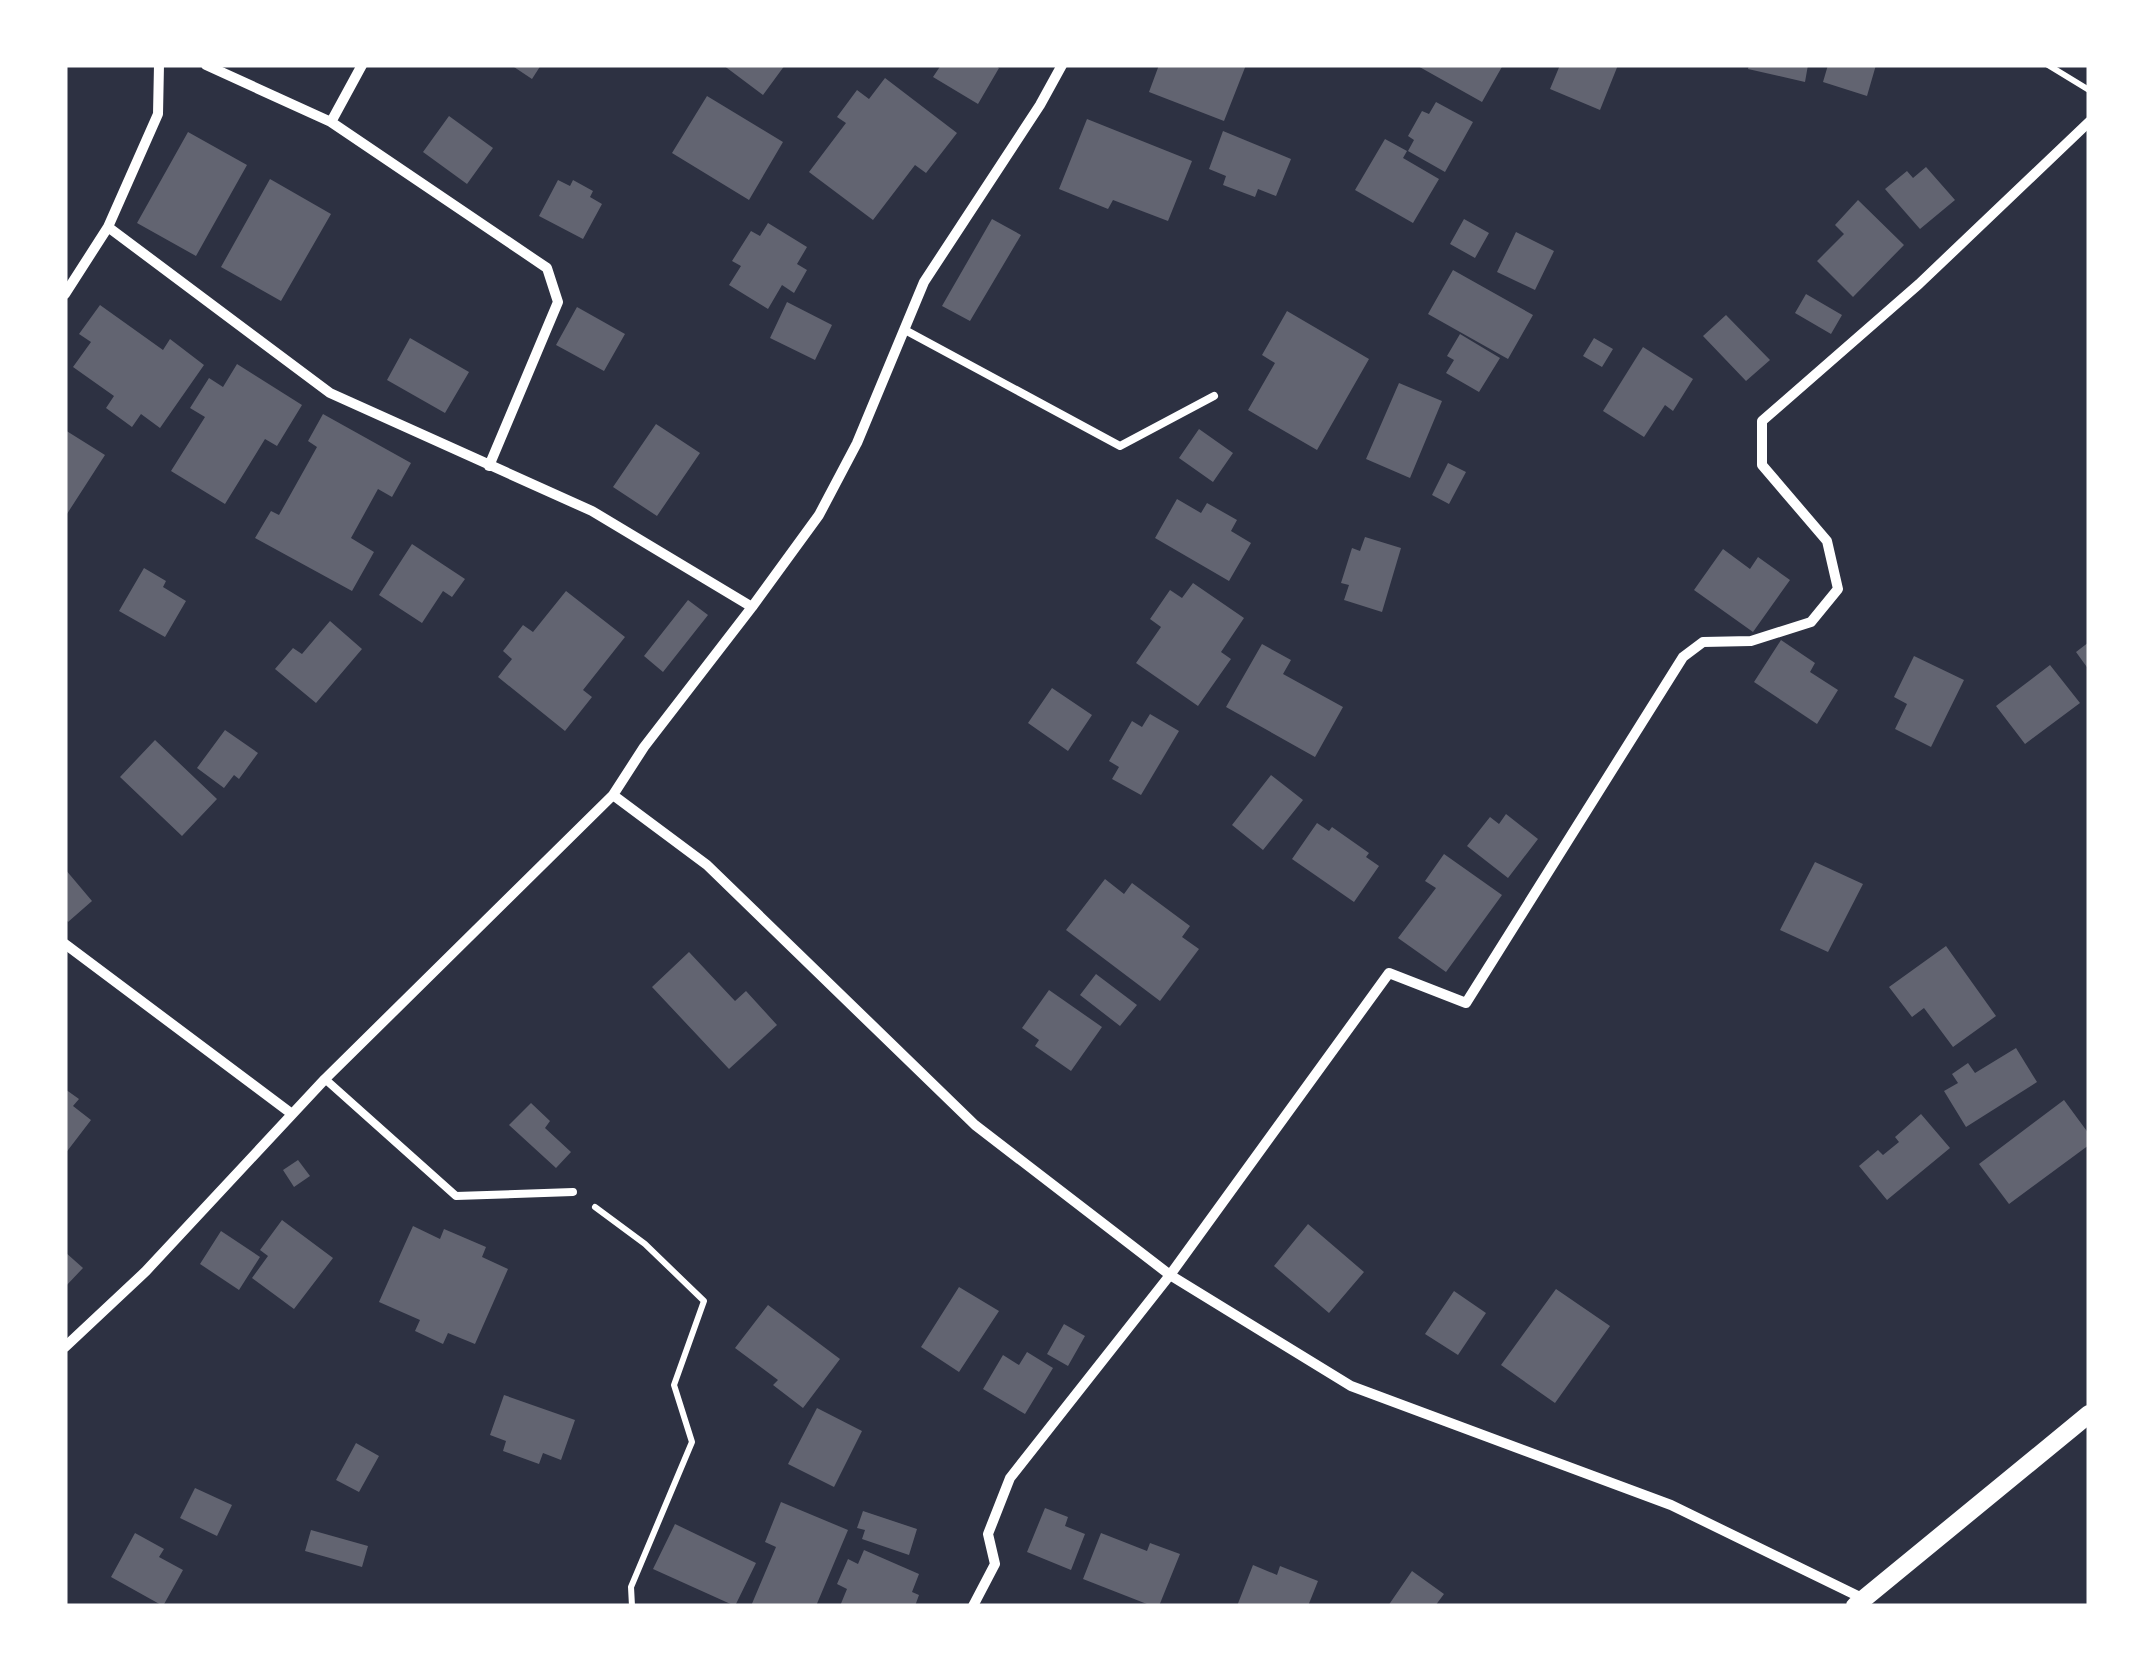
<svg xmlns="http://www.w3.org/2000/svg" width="2154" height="1671" font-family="'Noto Sans',sans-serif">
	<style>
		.building { fill: #626471 }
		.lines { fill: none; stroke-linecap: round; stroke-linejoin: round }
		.path { stroke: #fff; stroke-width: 6 }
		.service { stroke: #fff; stroke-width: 8 }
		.minor { stroke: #fff; stroke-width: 10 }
		.tertiary { stroke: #fff; stroke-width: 18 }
	</style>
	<rect width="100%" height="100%" fill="#2d3142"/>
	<path class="building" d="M511,65H541L532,79Z
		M723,65H785L763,95Z
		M941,65H994L999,68L978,104L933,77Z
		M1159,65H1246L1224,121L1149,92Z
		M1416,65H1503L1482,102Z
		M1560,65H1618L1600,110L1550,89Z
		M1749,65H1808L1805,82L1748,69Z
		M1828,65H1876L1867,96L1823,82Z
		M885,78L957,133L926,173L915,165L873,220L809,172L846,123L837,117L857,90L869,99Z
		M707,96L783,142L749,200L672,153Z
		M1436,102L1473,122L1445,172L1408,151L1414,140L1408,136L1422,111L1429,114Z
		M449,116L493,148L467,184L423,152Z
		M1087,119L1192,161L1168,221L1113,200L1108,209L1059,189Z
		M1223,131L1291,159L1276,196L1258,189L1255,197L1223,185L1226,176L1209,169Z
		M188,132L247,165L196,256L137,223Z
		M1385,139L1407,151L1403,158L1439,179L1413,223L1355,190Z
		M1926,167L1955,200L1920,229L1885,189L1907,171L1913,178Z
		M270,179L331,214L281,301L221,267Z
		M558,180L570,186L573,180L593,191L590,197L602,204L583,239L539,216Z
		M1858,200L1904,245L1853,297L1817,261L1844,234L1835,225Z
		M992,219L1021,235L970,321L942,306Z
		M1464,219L1489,233L1475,258L1450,244Z
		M768,223L807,247L797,264L807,270L794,293L782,285L768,309L729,285L741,266L732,261L751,231L760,236Z
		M1516,232L1554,251L1535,290L1497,272Z
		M1453,270L1533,315L1508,359L1428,314Z
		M1806,294L1842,315L1831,334L1795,313Z
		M787,302L832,325L815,360L770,338Z
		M100,305L163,350L170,339L204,365L160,428L141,414L132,427L106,408L114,396L73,367L91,342L79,334Z
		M577,307L625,334L604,371L556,345Z
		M1287,311L1369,359L1317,450L1248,410L1275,363L1262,355Z
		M1726,315L1770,360L1746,381L1703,336Z
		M1460,334L1500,358L1479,392L1446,373L1454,360L1447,356Z
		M410,338L469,372L445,413L387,380Z
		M1594,338L1613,349L1602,367L1583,356Z
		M1643,347L1693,379L1673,411L1665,405L1644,437L1603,411Z
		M237,364L302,405L277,446L265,439L225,504L171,471L205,417L190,408L209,378L223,387Z
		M1399,383L1442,401L1410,478L1366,459Z
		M323,414L411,463L392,497L378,489L351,538L374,552L352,591L255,538L271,511L279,515L317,447L308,441Z
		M656,424L700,453L657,516L613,487Z
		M1199,429L1233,453L1213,482L1179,458Z
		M65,430L105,455L65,517Z
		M1448,463L1466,472L1449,504L1432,495Z
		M1177,499L1201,513L1207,503L1237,520L1231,531L1251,543L1229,581L1155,538Z
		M1365,537L1401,548L1382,612L1344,600L1349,585L1341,583L1352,548L1360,551Z
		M412,544L465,579L452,597L443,591L422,623L379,595Z
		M1723,549L1750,569L1758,557L1790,580L1753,632L1694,590Z
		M144,568L166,581L163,587L186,601L165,637L119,611Z
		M1193,583L1244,618L1221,652L1231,659L1198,706L1136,663L1161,627L1150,619L1170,590L1182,598Z
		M566,591L625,637L583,690L592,697L565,731L498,677L512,659L503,651L523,625L533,632Z
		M688,600L708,615L663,672L644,656Z
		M330,621L362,649L316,703L275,669L293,648L302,654Z
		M1781,640L1815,663L1810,672L1838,690L1817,724L1754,682Z
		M2089,642V670L2076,652Z
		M1262,644L1291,660L1283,674L1343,707L1315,757L1226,707Z
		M1914,656L1964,680L1931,747L1895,729L1907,704L1894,697Z
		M2050,665L2080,703L2025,744L1996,706Z
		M1052,688L1092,715L1068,751L1028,723Z
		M1150,714L1179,731L1141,795L1112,779L1119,767L1109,761L1132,721L1142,727Z
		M225,730L258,753L239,779L234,775L224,788L197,768Z
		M155,740L217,799L182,836L120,777Z
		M1271,775L1303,800L1263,850L1232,825Z
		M1506,814L1538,839L1508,878L1467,846L1490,817L1499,824Z
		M1317,823L1329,831L1332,827L1369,853L1366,857L1379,866L1354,902L1292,859Z
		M1444,854L1502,895L1446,972L1398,938L1436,888L1425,881Z
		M1815,862L1863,884L1828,952L1780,930Z
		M65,869L92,901L68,922L65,918Z
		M1105,879L1124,894L1132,883L1190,926L1182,937L1199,949L1160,1001L1066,930Z
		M1946,946L1996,1016L1953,1047L1924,1008L1912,1017L1889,987Z
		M689,952L735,1001L746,991L777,1025L729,1069L652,987Z
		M1096,974L1137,1005L1120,1026L1080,995Z
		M1049,990L1102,1027L1071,1071L1035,1046L1039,1040L1022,1028Z
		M2016,1048L2037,1082L1966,1127L1944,1091L1958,1083L1952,1074L1968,1063L1975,1073Z
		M65,1089L79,1099L73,1106L91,1120L65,1154Z
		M2064,1100L2089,1134V1145L2009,1204L1979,1164Z
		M531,1103L550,1121L545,1128L571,1152L556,1168L509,1125Z
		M1921,1114L1950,1148L1887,1200L1859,1166L1878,1150L1883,1155L1899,1142L1895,1137Z
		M298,1160L310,1176L294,1187L283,1170Z
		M282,1220L333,1258L294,1309L252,1278L268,1256L260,1250Z
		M1308,1224L1364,1272L1329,1313L1274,1266Z
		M413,1226L440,1239L444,1229L486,1247L482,1257L508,1269L475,1344L448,1333L443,1344L415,1331L420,1320L379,1302Z
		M221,1231L260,1257L239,1290L200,1264Z
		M65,1252L83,1268L65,1287Z
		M959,1287L999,1311L959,1372L921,1347Z
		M1556,1289L1610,1326L1555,1403L1501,1365Z
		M1454,1291L1486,1313L1458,1355L1425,1334Z
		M768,1305L840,1359L803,1408L773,1385L778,1380L735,1348Z
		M1064,1324L1085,1336L1068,1366L1047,1354Z
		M1027,1352L1053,1368L1025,1414L983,1389L1003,1355L1019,1365Z
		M504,1395L575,1420L561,1460L543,1453L539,1464L503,1451L506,1441L490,1435Z
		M817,1408L862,1431L834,1487L788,1464Z
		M356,1443L379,1456L359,1492L336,1480Z
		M195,1488L232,1505L217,1536L180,1518Z
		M781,1502L848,1530L816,1606H751L776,1547L765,1542Z
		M1045,1508L1068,1517L1065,1526L1085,1534L1071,1570L1027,1552Z
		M863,1511L917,1529L909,1555L862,1539L865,1530L857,1528Z
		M675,1524L756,1563L735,1606L653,1569Z
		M311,1530L368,1546L362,1567L305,1551Z
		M135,1533L164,1549L159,1557L183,1570L163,1606L111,1577Z
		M1101,1533L1147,1551L1150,1543L1180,1554L1159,1606H1152L1083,1579Z
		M864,1550L919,1574L912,1592L919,1595L915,1606H840L847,1589L837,1584L848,1559L858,1564Z
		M1253,1565L1277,1575L1280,1566L1318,1581L1308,1606H1237Z
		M1412,1571L1444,1594L1435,1606H1388Z"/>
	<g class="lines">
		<path class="path" d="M2048,65L2089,90
			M595,1207L645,1244L704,1301L674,1385L692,1442L631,1587L632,1606"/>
		<path class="service" d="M905,330L1120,446L1214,396
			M325,1079L456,1196L573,1192"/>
		<path class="minor" d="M206,65L331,122L547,268L558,302L489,466
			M331,122L362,65
			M108,227L330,393L592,511L752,607
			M65,294L108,227L158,114L159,65
			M613,795L707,865L975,1125L1170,1275L1351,1386L1671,1505L1864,1599
			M65,944L292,1114
			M65,1347L146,1271L325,1079L613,795L644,747L752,607L819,515L857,443L924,282L1040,105L1062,65
			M973,1606L995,1564L988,1534L1010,1478L1170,1275L1389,973L1466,1003L1683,657L1703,642L1751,641L1811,622L1838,589L1827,541L1762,465V421L1919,284L2089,122"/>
		<path class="tertiary" d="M1855,1606L2089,1414"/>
	</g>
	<rect width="2154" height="1671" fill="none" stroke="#ffffff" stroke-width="135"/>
</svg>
